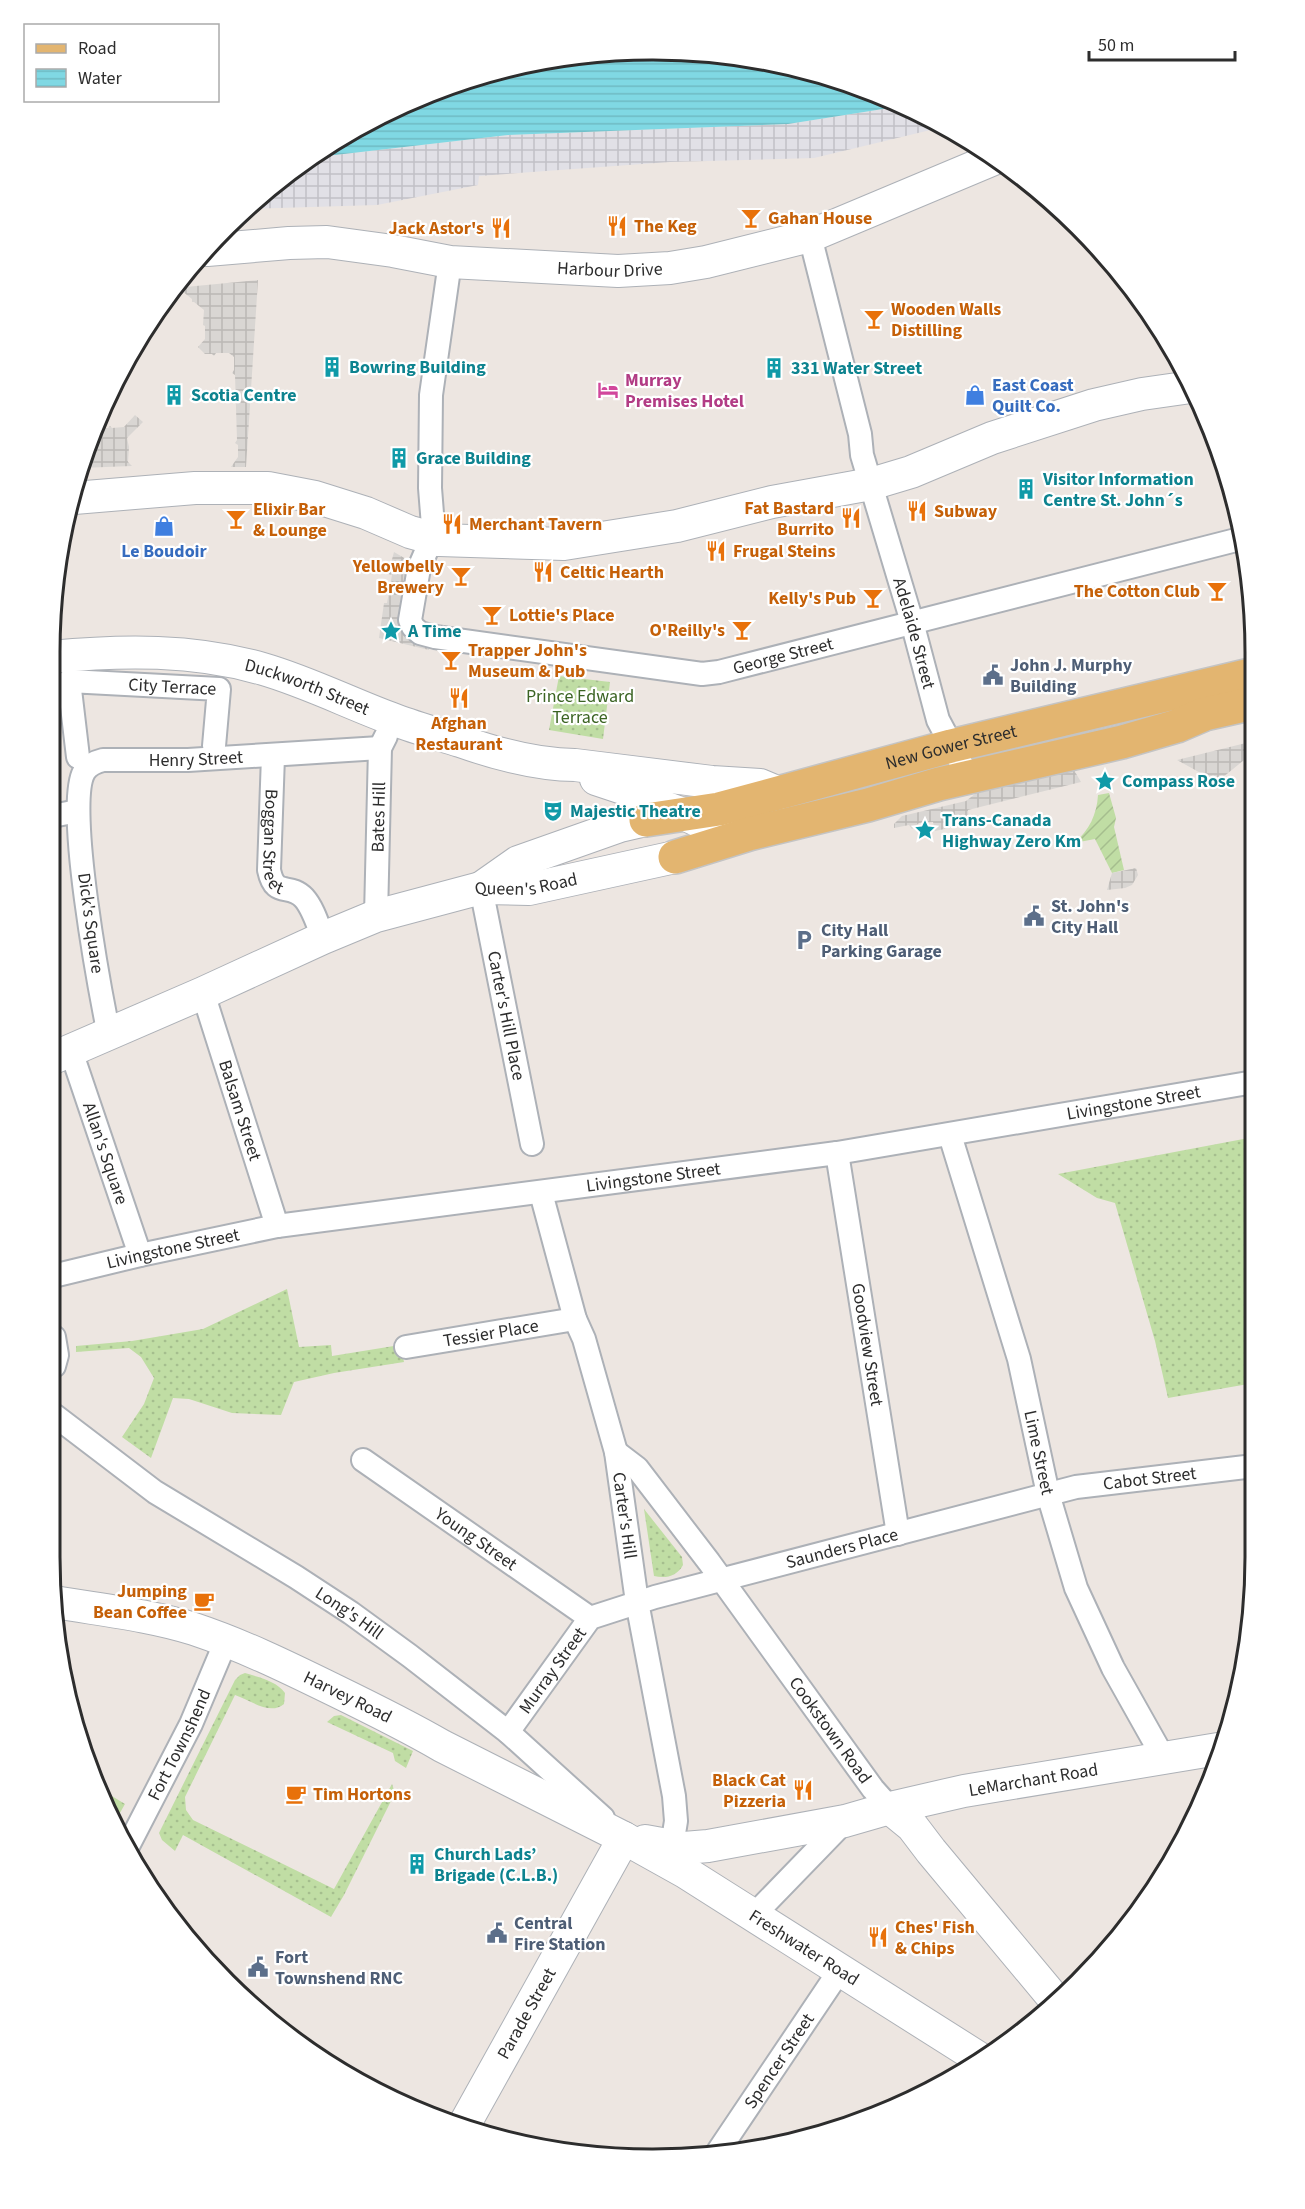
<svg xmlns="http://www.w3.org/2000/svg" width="1305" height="2209" font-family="'Source Sans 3',sans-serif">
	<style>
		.industrial { fill: url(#industrial-grid) }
		.grass { fill: url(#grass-dots) }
		.garden { fill: url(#garden-furrows) }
		.plaza { fill: url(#plaza-grid) }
		.water { fill: url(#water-rules) }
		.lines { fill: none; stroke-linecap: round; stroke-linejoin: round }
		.street-casing { stroke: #adb1b7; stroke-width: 26 }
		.secondary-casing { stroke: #adb1b7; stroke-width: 34 }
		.primary-casing { stroke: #c4c4c4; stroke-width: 36 }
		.street { stroke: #fff; stroke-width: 22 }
		.secondary { stroke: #fff; stroke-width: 32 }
		.primary { stroke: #e3b570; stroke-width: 33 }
		.labels { text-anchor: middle; stroke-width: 4.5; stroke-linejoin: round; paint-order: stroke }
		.food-label { font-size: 18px; font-weight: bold; fill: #c56008; stroke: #fff; text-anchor: start }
		.street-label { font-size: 18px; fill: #2d2d2d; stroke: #fff }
		.culture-label { font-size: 18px; font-weight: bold; fill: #0d838f; stroke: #fff; text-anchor: start }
		.hotel-label { font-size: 18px; font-weight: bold; fill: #b23c85; stroke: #fff; text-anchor: start }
		.shop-label { font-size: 18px; font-weight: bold; fill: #366cbe; stroke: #fff; text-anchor: start }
		.service-label { font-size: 18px; font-weight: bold; fill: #4e5e75; stroke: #fff; text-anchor: start }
		.park-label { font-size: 18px; fill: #3b6423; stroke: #fff }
		.rim { fill: none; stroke: #2d2d2d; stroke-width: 3 }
	</style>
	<defs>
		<pattern id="industrial-grid" width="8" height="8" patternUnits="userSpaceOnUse" patternTransform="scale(1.5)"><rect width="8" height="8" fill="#e1e0e6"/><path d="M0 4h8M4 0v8" fill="none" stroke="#c1c0c6"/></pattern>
		<pattern id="grass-dots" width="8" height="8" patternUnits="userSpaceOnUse" patternTransform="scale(1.5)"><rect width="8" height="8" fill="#c0dda4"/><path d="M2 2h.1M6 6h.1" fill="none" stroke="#a5be8e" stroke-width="1.8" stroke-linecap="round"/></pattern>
		<pattern id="garden-furrows" width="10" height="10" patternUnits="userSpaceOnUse" patternTransform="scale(1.5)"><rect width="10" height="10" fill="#c0dda4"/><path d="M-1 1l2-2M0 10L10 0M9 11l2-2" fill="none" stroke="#a5be8e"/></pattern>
		<pattern id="plaza-grid" width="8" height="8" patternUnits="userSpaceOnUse" patternTransform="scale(1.5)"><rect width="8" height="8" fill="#d9d6d3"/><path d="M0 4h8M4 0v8" fill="none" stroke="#bbb8b5"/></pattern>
		<pattern id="water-rules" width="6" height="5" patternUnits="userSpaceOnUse" patternTransform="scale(1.5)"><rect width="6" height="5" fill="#80d8e3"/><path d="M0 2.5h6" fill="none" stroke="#6fbac3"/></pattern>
	</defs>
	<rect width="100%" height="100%" fill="#ede6e1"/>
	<path class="industrial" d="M902,106L943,127L814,158L670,162L479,176L478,185L377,205L247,209L309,158L508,135L788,124Z"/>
	<path class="grass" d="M559,676L610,682L603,739L549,730Z
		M1254,1137V1383L1168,1398L1155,1341L1115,1203L1097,1198L1058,1174Z
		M287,1289L299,1347L331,1345L332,1356L400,1345L404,1362L334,1373L294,1382L281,1415L232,1413L189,1399L173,1398L151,1458L122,1437L144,1404L154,1378L141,1357L129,1348L76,1352V1346L132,1341L203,1329Z
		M644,1509L682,1557L683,1565C677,1576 666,1579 654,1576Z
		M245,1673C258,1677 277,1681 285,1693L284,1704C270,1716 250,1700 235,1695L185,1797L186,1810L193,1820L334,1889L392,1784L395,1793L344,1895L331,1917L183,1835L175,1851L162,1840L159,1833L235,1680L240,1675Z
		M341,1715L413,1751L406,1768L395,1761L393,1753L327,1722L334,1716Z
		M97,1787L125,1804L113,1825L112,1823Z"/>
	<path class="garden" d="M1109,793L1116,818L1114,827L1124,870L1112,873L1095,839L1074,843C1089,831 1097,814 1098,795Z"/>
	<path class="plaza" d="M258,280L246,467H231L238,457V445L235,443L237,440L235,375L232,373L234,370V357L229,353H216L214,356L212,354H205L198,347L205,339V326L203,325L204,310L194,302H192V299L182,291H172L175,288Z
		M135,415L143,422L127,438L129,447L128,462L132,466L80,468L82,458L96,428H108L110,426L112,428L124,427Z
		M394,552L406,559L408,565L399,616L430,646L429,650L379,638L384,603H387L392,575L388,574Z
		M1254,741V752L1217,782L1177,760Z
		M1074,770L1081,782L968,810L969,824L935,831L933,822L919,823L912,829L909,825L894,828V824L902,816L966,801L980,790Z
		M1136,868L1138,875L1132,885L1125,888L1107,890L1112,873Z"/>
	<path class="water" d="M652,50L770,61L883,95L902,106L788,124L508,135L309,158L317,151L421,96L535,61Z"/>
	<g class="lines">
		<g class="street-casing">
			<g id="street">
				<path id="s1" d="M810,236L860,434L862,455L912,622L938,720L969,778"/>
				<path id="s2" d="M450,262L431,395L430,488L433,526L432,538L419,568L410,620L413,627L420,633L435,637L702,674L719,672L1240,539"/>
				<path id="s3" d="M273,756L269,870C275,899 289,882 304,898C313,908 318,925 323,938"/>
				<path id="s4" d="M78,757L69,681L219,689L214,746"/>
				<path d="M52,816L78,811"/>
				<path id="s5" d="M481,888L532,1144"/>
				<path id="s6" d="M376,916L380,748L386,736"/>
				<path id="s7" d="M203,993L277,1226"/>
				<path id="s8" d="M109,1035C100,991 65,805 84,772C88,765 95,762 103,760H188L380,748"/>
				<path id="s9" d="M71,1051L140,1255"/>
				<path id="s10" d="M950,1135L1019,1359L1048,1494L1076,1588L1113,1668L1163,1757"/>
				<path id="s11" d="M837,1153L898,1534"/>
				<path id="s12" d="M541,1193L575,1319L584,1339L616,1452L637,1602L674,1796L676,1821L672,1846"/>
				<path id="s13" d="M53,1276L140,1255L277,1226L837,1153L1254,1082"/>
				<path d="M54,1337L57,1355L54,1366"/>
				<path id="s14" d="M406,1347L575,1319"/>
				<path id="s15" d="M54,1415L155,1492L296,1577L351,1613L410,1656L508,1732L603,1818"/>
				<path id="s16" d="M616,1452L637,1468L709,1562L873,1789L890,1808"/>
				<path id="s17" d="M363,1460L590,1618"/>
				<path id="s18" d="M508,1732L590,1618L655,1597L1076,1487L1254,1466"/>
				<path id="s19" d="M127,1848L191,1724L226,1641"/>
				<path d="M753,1916L845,1821"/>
				<path id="s20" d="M717,2153L840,1970"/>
			</g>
		</g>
		<g class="secondary-casing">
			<g id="secondary">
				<path id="s21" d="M207,250L289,243L327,242L393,251L450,262L618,271L670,268L706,262L810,236L996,158"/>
				<path d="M74,498L195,488H268L315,497L366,513L410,532L439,540L564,544L677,526L772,502L871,484L911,472L992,438L1094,405L1142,394L1191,387"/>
				<path id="s22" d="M51,657C122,650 194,649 263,669C308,682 351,704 395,720C416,728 438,734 460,741C497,754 536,765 575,765L712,782L760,785L779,793"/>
				<path d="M596,779L623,788L645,800L686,815L705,824L722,830L749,834"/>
				<path d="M481,888L518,862L620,826L646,820"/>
				<path id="s23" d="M53,1058L203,993L323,938L376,916L481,888L529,889L675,857"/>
				<path id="s24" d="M55,1602C101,1610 149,1615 194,1629C242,1645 287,1667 332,1689C369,1707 406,1725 442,1746L624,1838L685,1872L982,2060"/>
				<path d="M890,1808L912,1826L931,1851L1056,2001"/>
				<path id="s25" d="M645,1841L684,1848L708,1846L845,1821L890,1808L964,1791L1224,1748"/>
				<path id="s26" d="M463,2127L624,1838"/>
			</g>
		</g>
		<g class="primary-casing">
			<g id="primary">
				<path id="s27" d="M646,820L719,809L951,746L1254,674"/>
				<path d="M675,857L749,834L868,805L939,784L1122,742L1177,726L1205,714L1254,703"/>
			</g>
		</g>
		<use href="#street" class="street"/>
		<use href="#secondary" class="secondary"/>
		<use href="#primary" class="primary"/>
	</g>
	<defs>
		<g id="bar-bare" transform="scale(1.62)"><path d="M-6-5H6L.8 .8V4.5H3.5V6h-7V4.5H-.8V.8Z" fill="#e8710a" stroke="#fff" stroke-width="2.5" paint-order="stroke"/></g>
		<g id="restaurant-bare" transform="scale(1.62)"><path d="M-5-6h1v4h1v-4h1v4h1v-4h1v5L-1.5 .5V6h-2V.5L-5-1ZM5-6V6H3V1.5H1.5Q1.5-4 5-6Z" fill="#e8710a" stroke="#fff" stroke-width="2.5" paint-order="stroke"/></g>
		<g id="building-bare" transform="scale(1.62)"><path d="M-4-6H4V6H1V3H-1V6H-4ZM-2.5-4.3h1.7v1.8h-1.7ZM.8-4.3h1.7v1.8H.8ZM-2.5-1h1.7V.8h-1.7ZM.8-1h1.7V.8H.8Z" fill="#0f9aa8" stroke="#fff" stroke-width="2.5" paint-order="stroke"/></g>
		<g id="hotel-bare" transform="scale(1.62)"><path d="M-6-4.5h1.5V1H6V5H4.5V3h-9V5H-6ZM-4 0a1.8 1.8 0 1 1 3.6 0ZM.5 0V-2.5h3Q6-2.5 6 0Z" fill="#d1479c" stroke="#fff" stroke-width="2.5" paint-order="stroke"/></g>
		<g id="shop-bare" transform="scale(1.62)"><path d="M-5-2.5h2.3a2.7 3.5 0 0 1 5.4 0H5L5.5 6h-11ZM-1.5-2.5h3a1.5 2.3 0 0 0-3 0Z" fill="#3f7fe0" stroke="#fff" stroke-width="2.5" paint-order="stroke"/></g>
		<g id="sight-bare" transform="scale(1.62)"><path d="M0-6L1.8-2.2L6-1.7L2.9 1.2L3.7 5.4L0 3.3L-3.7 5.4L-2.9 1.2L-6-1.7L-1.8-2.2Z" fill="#0f9aa8" stroke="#fff" stroke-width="2.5" paint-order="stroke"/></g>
		<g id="civic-bare" transform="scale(1.62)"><path d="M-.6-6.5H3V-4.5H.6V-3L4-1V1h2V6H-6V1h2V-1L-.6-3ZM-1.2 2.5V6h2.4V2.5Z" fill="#5c6f8a" stroke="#fff" stroke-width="2.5" paint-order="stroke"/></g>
		<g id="theatre-bare" transform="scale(1.62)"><path d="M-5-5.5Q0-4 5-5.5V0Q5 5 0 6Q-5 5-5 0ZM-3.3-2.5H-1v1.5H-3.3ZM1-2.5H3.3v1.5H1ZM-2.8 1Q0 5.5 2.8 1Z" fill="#0f9aa8" stroke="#fff" stroke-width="2.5" paint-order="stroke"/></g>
		<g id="parking-bare" transform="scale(1.62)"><path d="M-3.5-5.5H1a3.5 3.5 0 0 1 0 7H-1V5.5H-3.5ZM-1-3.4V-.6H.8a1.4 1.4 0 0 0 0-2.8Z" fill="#5c6f8a" stroke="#fff" stroke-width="2.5" paint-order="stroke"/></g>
		<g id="cafe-bare" transform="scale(1.62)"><path d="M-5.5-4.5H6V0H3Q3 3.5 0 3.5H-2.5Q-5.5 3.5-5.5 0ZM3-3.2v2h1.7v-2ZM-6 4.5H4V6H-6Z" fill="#e8710a" stroke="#fff" stroke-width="2.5" paint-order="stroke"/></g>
	</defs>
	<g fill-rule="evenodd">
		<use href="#bar-bare" x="751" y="218"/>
		<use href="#restaurant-bare" x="617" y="226"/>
		<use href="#restaurant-bare" x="501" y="228"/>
		<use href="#bar-bare" x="874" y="319"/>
		<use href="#building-bare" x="332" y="367"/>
		<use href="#building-bare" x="774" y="368"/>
		<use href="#hotel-bare" x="608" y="390"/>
		<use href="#building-bare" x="174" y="395"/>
		<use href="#shop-bare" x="975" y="395"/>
		<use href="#building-bare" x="399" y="458"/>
		<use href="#building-bare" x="1026" y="489"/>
		<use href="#restaurant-bare" x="917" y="511"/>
		<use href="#restaurant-bare" x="851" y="518"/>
		<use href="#bar-bare" x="236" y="519"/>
		<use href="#restaurant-bare" x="452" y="524"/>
		<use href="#shop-bare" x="164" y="526"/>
		<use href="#restaurant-bare" x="716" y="551"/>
		<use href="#restaurant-bare" x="543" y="572"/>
		<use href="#bar-bare" x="461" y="576"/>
		<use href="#bar-bare" x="1217" y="591"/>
		<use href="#bar-bare" x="873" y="598"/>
		<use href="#bar-bare" x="492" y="615"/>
		<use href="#bar-bare" x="742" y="630"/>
		<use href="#sight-bare" x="391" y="631"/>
		<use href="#bar-bare" x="451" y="660"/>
		<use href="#civic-bare" x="993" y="675"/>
		<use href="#restaurant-bare" x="459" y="698"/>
		<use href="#sight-bare" x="1105" y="781"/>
		<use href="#theatre-bare" x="553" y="811"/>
		<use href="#sight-bare" x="925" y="830"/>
		<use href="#civic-bare" x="1034" y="916"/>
		<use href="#parking-bare" x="804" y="940"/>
		<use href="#cafe-bare" x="204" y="1601"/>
		<use href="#restaurant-bare" x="803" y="1790"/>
		<use href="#cafe-bare" x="296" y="1794"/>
		<use href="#building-bare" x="417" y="1864"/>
		<use href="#civic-bare" x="497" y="1933"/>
		<use href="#restaurant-bare" x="878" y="1937"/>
		<use href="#civic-bare" x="258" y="1967"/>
	</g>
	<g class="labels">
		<g class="food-label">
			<text x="768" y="224">Gahan House</text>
			<text x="634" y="232">The Keg</text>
			<text x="484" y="234" text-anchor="end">Jack Astor's</text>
			<text x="891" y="315">Wooden Walls<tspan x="891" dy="21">Distilling</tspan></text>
			<text x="834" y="514" text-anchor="end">Fat Bastard<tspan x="834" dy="21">Burrito</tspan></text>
			<text x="253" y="515">Elixir Bar<tspan x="253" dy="21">&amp; Lounge</tspan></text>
			<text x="934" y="517">Subway</text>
			<text x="469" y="530">Merchant Tavern</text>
			<text x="733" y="557">Frugal Steins</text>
			<text x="444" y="572" text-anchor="end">Yellowbelly<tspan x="444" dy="21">Brewery</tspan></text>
			<text x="560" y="578">Celtic Hearth</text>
			<text x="1200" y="597" text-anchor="end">The Cotton Club</text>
			<text x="856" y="604" text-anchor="end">Kelly's Pub</text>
			<text x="509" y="621">Lottie's Place</text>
			<text x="725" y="636" text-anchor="end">O'Reilly's</text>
			<text x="468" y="656">Trapper John's<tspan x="468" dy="21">Museum &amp; Pub</tspan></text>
			<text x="459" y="729" text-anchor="middle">Afghan<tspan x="459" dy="21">Restaurant</tspan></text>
			<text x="187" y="1597" text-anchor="end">Jumping<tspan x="187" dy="21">Bean Coffee</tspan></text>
			<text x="786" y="1786" text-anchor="end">Black Cat<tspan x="786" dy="21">Pizzeria</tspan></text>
			<text x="313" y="1800">Tim Hortons</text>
			<text x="895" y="1933">Ches' Fish<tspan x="895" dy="21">&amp; Chips</tspan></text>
		</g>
		<g class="street-label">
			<text dy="6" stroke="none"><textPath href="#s21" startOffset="405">Harbour Drive</textPath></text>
			<text dy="6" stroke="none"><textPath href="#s1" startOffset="411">Adelaide Street</textPath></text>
			<text dy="6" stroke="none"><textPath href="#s2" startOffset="748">George Street</textPath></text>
			<text dy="6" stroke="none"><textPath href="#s22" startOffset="261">Duckworth Street</textPath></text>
			<text dy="6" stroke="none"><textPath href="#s4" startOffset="180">City Terrace</textPath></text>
			<text dy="6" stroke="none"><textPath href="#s27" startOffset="314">New Gower Street</textPath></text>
			<text dy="6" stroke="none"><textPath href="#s8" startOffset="382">Henry Street</textPath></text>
			<text dy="6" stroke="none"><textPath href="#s6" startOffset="99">Bates Hill</textPath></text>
			<text dy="6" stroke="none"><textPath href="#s3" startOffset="86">Boggan Street</textPath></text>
			<text dy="6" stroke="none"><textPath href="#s23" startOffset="507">Queen's Road</textPath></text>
			<text transform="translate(91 923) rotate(82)" y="6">Dick's Square</text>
			<text dy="6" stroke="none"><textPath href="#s5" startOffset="130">Carter's Hill Place</textPath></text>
			<text dy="6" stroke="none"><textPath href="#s13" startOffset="1095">Livingstone Street</textPath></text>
			<text dy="6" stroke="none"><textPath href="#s7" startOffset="123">Balsam Street</textPath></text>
			<text dy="6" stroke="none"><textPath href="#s9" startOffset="108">Allan's Square</textPath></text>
			<text dy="6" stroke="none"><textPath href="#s13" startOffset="609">Livingstone Street</textPath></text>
			<text dy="6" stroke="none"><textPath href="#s13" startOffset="123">Livingstone Street</textPath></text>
			<text dy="6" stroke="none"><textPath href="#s14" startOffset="86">Tessier Place</textPath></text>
			<text dy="6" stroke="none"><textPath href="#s11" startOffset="194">Goodview Street</textPath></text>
			<text dy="6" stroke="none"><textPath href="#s10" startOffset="330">Lime Street</textPath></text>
			<text dy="6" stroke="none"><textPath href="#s18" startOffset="718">Cabot Street</textPath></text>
			<text dy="6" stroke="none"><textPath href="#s12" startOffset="334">Carter's Hill</textPath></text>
			<text dy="6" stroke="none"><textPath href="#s17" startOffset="138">Young Street</textPath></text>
			<text dy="6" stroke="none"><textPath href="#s18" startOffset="402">Saunders Place</textPath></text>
			<text dy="6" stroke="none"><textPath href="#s15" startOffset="356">Long's Hill</textPath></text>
			<text dy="6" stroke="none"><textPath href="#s18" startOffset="76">Murray Street</textPath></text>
			<text dy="6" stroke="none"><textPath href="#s24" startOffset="310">Harvey Road</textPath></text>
			<text dy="6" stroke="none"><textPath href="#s16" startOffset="352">Cookstown Road</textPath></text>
			<text dy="6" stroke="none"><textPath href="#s19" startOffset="116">Fort Townshend</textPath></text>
			<text dy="6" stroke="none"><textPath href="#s25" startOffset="396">LeMarchant Road</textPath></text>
			<text dy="6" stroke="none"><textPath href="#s24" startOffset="831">Freshwater Road</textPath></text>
			<text dy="6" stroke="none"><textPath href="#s26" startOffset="130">Parade Street</textPath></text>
			<text dy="6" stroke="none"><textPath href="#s20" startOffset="111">Spencer Street</textPath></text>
		</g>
		<g class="culture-label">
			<text x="349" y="373">Bowring Building</text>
			<text x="791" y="374">331 Water Street</text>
			<text x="191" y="401">Scotia Centre</text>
			<text x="416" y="464">Grace Building</text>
			<text x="1043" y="485">Visitor Information<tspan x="1043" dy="21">Centre St. John´s</tspan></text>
			<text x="408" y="637">A Time</text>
			<text x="1122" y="787">Compass Rose</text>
			<text x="570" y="817">Majestic Theatre</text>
			<text x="942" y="826">Trans-Canada<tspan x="942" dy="21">Highway Zero Km</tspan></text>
			<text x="434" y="1860">Church Lads’<tspan x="434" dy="21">Brigade (C.L.B.)</tspan></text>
		</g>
		<g class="hotel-label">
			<text x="625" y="386">Murray<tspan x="625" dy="21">Premises Hotel</tspan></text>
		</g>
		<g class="shop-label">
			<text x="992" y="391">East Coast<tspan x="992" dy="21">Quilt Co.</tspan></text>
			<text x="164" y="557" text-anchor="middle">Le Boudoir</text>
		</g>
		<g class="service-label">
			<text x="1010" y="671">John J. Murphy<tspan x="1010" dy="21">Building</tspan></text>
			<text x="1051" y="912">St. John's<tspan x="1051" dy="21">City Hall</tspan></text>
			<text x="821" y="936">City Hall<tspan x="821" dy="21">Parking Garage</tspan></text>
			<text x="514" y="1929">Central<tspan x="514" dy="21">Fire Station</tspan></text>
			<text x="275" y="1963">Fort<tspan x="275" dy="21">Townshend RNC</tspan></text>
		</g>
		<g class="park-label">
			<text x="580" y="702">Prince Edward<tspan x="580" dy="21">Terrace</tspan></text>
		</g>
	</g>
	<path d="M0 0H1305V2209H0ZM652 60H653A592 592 0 0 1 1245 652V1557A592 592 0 0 1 653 2149H652A592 592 0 0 1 60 1557V652A592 592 0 0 1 652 60Z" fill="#fff" fill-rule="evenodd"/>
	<path class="rim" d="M652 60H653A592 592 0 0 1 1245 652V1557A592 592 0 0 1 653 2149H652A592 592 0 0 1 60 1557V652A592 592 0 0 1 652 60Z"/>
	<rect x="24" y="24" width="195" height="78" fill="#ffffff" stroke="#ababab" stroke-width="1.5"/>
	<rect x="36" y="44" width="30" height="9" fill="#e3b570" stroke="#ababab" stroke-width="1.5"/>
	<text x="78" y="54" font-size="18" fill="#2d2d2d">Road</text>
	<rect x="36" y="69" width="30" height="18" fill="url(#water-rules)" stroke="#ababab" stroke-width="1.5"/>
	<text x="78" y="84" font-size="18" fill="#2d2d2d">Water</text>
	<path d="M1089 51v9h146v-9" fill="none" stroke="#2d2d2d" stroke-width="3"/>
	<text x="1098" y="51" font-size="18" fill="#2d2d2d" stroke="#ffffff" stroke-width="4.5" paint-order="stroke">50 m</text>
</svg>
